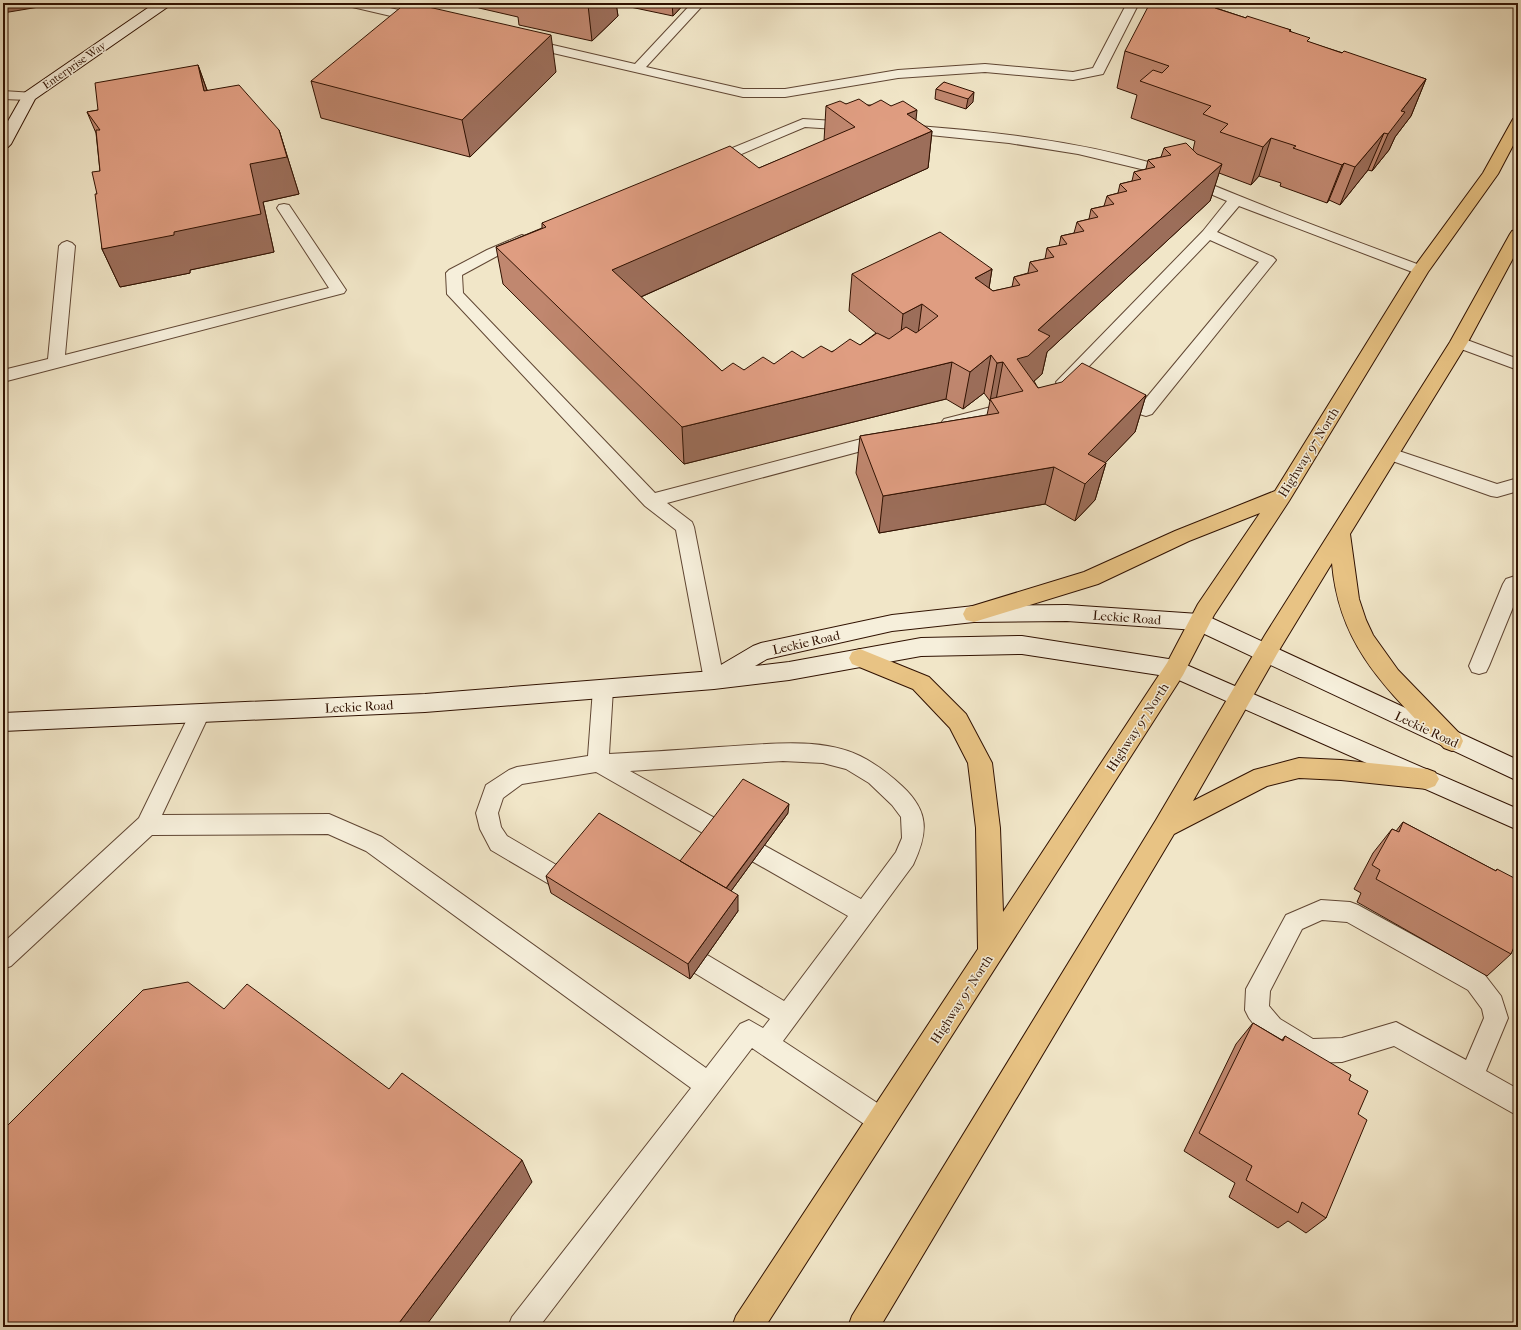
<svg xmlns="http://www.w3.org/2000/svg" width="1521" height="1330" font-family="'IM FELL French Canon',serif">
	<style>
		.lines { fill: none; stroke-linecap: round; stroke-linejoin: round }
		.lane-casing { stroke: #604633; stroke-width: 2 }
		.street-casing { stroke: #604633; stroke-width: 2 }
		.secondary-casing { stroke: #301101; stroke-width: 2 }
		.highway-casing { stroke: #301101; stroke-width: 2 }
		.lane { fill: #f6efdb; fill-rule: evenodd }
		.street { fill: #f6efdb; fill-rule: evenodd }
		.secondary { fill: #f6efdb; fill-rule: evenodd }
		.highway { fill: #e8c384; fill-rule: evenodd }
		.wall { fill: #c0876f; stroke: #301101 }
		.shaded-wall { fill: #9c6e5a; stroke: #301101 }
		.building { fill: #df9d81; stroke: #301101 }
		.labels { text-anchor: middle; stroke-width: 3; stroke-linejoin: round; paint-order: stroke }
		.far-street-label { font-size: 11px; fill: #301101; stroke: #f6efdb }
		.street-label { font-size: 13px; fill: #301101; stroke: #f6efdb }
	</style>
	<rect width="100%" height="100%" fill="#f1e6c8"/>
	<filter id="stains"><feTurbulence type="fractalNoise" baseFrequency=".005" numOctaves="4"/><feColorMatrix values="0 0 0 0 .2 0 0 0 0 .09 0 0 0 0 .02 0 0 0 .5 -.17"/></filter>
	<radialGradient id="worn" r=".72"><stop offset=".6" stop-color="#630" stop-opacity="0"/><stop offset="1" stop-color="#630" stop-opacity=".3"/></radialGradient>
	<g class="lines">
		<g class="lane-casing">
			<path id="lane" d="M346,3H368L425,16L427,19L425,22L421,23L348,6Z
				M692,3H705L646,67L743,89H785L898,70L985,64L1073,72L1093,68L1127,3H1139L1103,74L1073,80L985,72L898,78L785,97H743L527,47L522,46L521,43L522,40L527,39L635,64Z
				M803,119L851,122L856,123L858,126L856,129L851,130L805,127L718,164L713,165L708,164L706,161L708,158Z
				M905,125C988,131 1072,140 1152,163C1183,172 1212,185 1242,197C1303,222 1364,244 1425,267L1428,270L1425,273L1420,275L1415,273L1239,206L1217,232L1273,257L1276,260L1152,414L1146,416L1110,405L1108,401L1110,397L1116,395L1142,403L1259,262L1210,240L1070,386L1064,388L1058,386L1056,382L1203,231L1227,201L1175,179L1141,169L1078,154L1009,143L900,132L898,129L900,126Z
				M284,204L289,205L346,290L344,293L3,382V370L48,359L59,246L62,243L67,241L72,243L75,246L65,355L329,288L277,208L279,205Z
				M522,235L527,237L530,240L527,243L497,256L462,275L463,293L655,493L884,433L890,435L893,439L890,443L884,445L667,503L692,522L694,527L724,680L721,686L714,688L707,686L704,680L676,530L645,506L447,294L446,273L449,270L487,250Z
				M1459,337L1518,359V370L1453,346L1451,342L1453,338Z
				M999,405L1005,407L1008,411L1005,415L950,429L944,427L941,423L944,419Z
				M1390,448L1497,484L1518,478V491L1497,497L1491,496L1384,458L1381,454L1384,450Z
				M1518,575V595L1489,666L1486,672L1479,674L1472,672L1469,666L1503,584L1506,579Z
				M603,681L610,683L613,689L609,754C646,752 682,750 719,747C762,745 820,736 860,756C876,764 889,774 902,786C930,812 928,833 913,865L783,1041L891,1112L895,1121L891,1130L882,1134L873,1130L752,1048L539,1327H508L512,1317L691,1088L366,851L328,834L152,835L11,966L3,969V943L139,818L193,707L200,705L207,707L210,713L162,815L329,814L382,837L706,1068L740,1024L749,1020L763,1028L770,1019L693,972L689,964L693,956L701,953L709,956L784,1001L848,916L596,772L522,784L503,798L498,813L501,827L507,836L570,873L573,880L570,887L562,890L554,887L491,850L480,829L476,813L486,785L509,770L517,767L588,756L593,689L596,683ZM783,761L823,763L846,769L869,783L892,805L901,817L902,838L896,852L861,899L630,771Z
				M1321,900L1350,902L1358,905L1484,974L1501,996L1508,1018L1486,1071L1518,1089V1116L1394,1046L1342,1062L1310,1063L1301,1059L1262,1035L1249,1018L1245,1010L1246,989L1286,915ZM1322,920L1347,922L1468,990L1482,1009L1484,1018L1466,1060L1396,1022L1342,1038L1313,1039L1280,1019L1269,1006L1270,991L1302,929Z"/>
		</g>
		<g class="street-casing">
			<path id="street" d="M3,91L34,93L36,96L34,99L29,100L3,99Z"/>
		</g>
		<g class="secondary-casing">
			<path id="secondary" d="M155,3H171L169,6L35,99L11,144L8,147L3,149V130L24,93Z
				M1067,605L1199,614L1207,616L1518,760V781L1196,630L1067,621L974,622L892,631L767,659L755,666L789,662L921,638L1022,636L1175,660L1518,809V830L1172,677L1022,654L921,656L789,680L714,689L425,712L3,731V713L425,694L713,671L714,669L753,646L761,643L892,615L974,606Z"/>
		</g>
		<g class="highway-casing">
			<path id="highway" d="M1518,117V136L1498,174L1428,272L1289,501L1214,615L1183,675L765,1327H732L736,1316L978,949L976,828L968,763L950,728L913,689L852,664L849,658L852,652L860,649L929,677L966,714L992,763L1000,828L1003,912L1167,663L1198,604L1260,513L1189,541L1098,584L974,622L966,620L963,614L966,608L1084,572L1175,531L1275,491L1412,270L1483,173L1513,119Z
				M1518,229V249L1468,342L1350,534L1359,599L1366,620L1373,635L1398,670L1460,734L1463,741L1460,748L1452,751L1444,748C1388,690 1339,648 1332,563L1281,647L1193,801L1254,770L1299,758L1341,760L1427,769L1435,772L1439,779L1435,786L1427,789L1341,780L1299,778L1267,786L1174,834L880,1327H848L852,1316L1156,820L1265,635L1450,342L1510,234L1512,231Z"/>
		</g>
		<use href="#lane" class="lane"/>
		<use href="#street" class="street"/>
		<use href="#secondary" class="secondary"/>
		<use href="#highway" class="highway"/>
	</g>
	<path class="wall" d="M470,3H685L673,16L616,4L618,16L592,41L519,25L518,17L479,8Z
		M1217,6L1216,8L1246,18L1291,30L1290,31L1308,42L1426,79L1411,116L1395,137L1389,150L1372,171L1368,170L1340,205L1329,200L1327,203L1280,186L1281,183L1259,176L1251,185L1219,173L1210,201L1047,352L1042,374L1034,381L1038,388L1146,395L1135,432L1105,463H1106L1095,500L1075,521L1045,504L879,533L856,473L860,436L987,415L990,401L984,393L963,409L946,399L684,464L503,284L496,247L542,228V223L759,168L824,141L826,106L846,104L891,106L932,131L928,168L641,297L722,371L744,370L803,358L860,345L876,333L849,311L852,274L992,269L989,288L993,291L1012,287L1014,277L1028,273L1030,262L1045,259L1047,248L1059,246L1061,236L1074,233L1077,222L1089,219L1091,209L1104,206L1107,196L1118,193L1120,184L1132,181L1134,172L1146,169L1148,160L1161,157L1164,148L1193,150L1195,141L1131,118L1137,95L1117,88L1125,51Z
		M198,65L207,90L279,130L299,194L263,202L274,252L190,270V273L120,287L102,249L97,194L100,171L96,133L87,112L98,110Z
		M556,72L470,157L321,118L311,81Z
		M944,82L973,102L966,109L935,99L936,89Z
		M788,813L731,891L738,911L690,979L551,893L546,876L680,861Z
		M1403,822L1496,871L1497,869L1511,954L1487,976L1357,902L1361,893L1354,889L1373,853L1392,829L1396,831Z
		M1518,1014V1028L1515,1024V1017Z
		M1253,1023L1282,1040L1285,1036L1349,1080L1358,1114L1326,1218L1306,1233L1288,1221L1278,1228L1229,1197L1235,1183L1184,1151L1236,1044Z"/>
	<path class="shaded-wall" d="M3,3H63L3,13Z
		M590,3H616L618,16L592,41L588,5Z
		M672,3H685L673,16Z
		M551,35L556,72L470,157L462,120Z
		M198,65L211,102L204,91Z
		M1426,79L1411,116L1395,137L1389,150L1372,171L1388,134L1401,111Z
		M974,92L973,102L966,109L968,99Z
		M917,110L914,139L932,131L928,168L616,308L612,270L907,114Z
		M279,130L299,194L263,202L274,252L190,270V273L120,287L102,249L174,232L250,164Z
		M1384,133L1368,170L1340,205L1355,167Z
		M1271,138L1259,176L1251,185L1263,147Z
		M1344,163L1329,200L1327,203L1342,165Z
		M1222,164L1210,201L1047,352L1042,374L1023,391L1017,359L1038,330Z
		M992,269L986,307L975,278Z
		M922,304L917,342L899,351L903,314Z
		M991,355L984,393L963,409L970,372Z
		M952,362L946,399L684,464L682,427Z
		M1003,362L996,400L990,399V401L997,363Z
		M1146,395L1135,432L1085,484L1088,454Z
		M1106,463L1095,500L1075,521L1085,484Z
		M1054,467L1045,504L879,533L883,496Z
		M789,804L788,813L723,902L722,894Z
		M738,895V911L690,979L688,964Z
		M522,1160L532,1182L425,1327H396Z"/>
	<path class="building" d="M406,3H411L551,35L462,120L311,81Z
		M578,3H590L588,5Z
		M1150,3H1204L1217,6L1215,8L1246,18L1247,16L1291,30L1289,31L1310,38L1307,41L1342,53L1344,51L1426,79L1401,111L1405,112L1388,134L1384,133L1355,167L1344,163L1342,165L1293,148L1296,146L1271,138L1263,147L1220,132L1228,124L1203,114L1211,106L1140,81L1153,70L1162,73L1169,66L1125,51Z
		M198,65L204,91L239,85L279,130L287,157L250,164L261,214L174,232V235L102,249L95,194H97L92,172L100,171L96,130H100L87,112L98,110L95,83Z
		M944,82L974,92L968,99L936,89Z
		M859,99L869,106L881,100L891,106L903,101L917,110L907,114L932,131L612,270L722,371L733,363L744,370L763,357L774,364L792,351L803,358L821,346L832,352L850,339L860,345L877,333L889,339L906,327L916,333L938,316L922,304L903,314L852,274L940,232L992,269L975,278L993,291L1020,285L1014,277L1038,271L1030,262L1054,257L1047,248L1067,244L1061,236L1084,231L1077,222L1098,217L1091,209L1114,204L1107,196L1127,191L1120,184L1141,179L1134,172L1155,167L1148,160L1171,155L1164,148L1186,143L1197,154L1222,164L1038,330L1050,336L1028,356L1017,359L1038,388L1062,382L1082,363L1146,395L1088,454L1106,463L1085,484L1054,467L883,496L860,436L999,413L990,399L1023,391L1003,362L997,363L991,355L970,372L952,362L682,427L496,247L546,227L542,223L730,146L759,168L855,127L826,106L840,101L846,104Z
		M743,779L789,804L726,888L680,861Z
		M599,813L738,895L688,964L546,876Z
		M1403,822L1496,871L1497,869L1518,880V938L1511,954L1376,879L1380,870L1372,865L1392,829L1399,832Z
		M188,982L224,1009L247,984L389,1089L402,1073L522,1160L396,1327H3V1130L143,990Z
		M1253,1023L1283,1041L1285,1036L1351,1075L1349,1080L1368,1091L1358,1114L1367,1120L1326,1218L1302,1202L1298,1213L1246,1180L1252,1166L1199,1133Z"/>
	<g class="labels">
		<g class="far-street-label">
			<text transform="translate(74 65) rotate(-35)" y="4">Enterprise Way</text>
		</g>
		<g class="street-label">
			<text transform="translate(1308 452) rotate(-58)" y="5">Highway 97 North</text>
			<text transform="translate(1127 617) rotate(4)" y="5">Leckie Road</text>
			<text transform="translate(806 642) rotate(-13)" y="5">Leckie Road</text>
			<text transform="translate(359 706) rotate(-3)" y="5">Leckie Road</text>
			<text transform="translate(1137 727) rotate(-57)" y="5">Highway 97 North</text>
			<text transform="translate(1427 729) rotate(25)" y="5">Leckie Road</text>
			<text transform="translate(961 999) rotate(-57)" y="5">Highway 97 North</text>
		</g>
	</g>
	<rect width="1521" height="1330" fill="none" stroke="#f1e6c8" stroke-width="16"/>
	<rect x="4" y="4" width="1513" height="1322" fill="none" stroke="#301101" stroke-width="2"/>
	<rect x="8" y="8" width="1505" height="1314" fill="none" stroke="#301101"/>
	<rect width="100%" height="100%" filter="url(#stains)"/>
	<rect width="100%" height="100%" fill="url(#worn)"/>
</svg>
